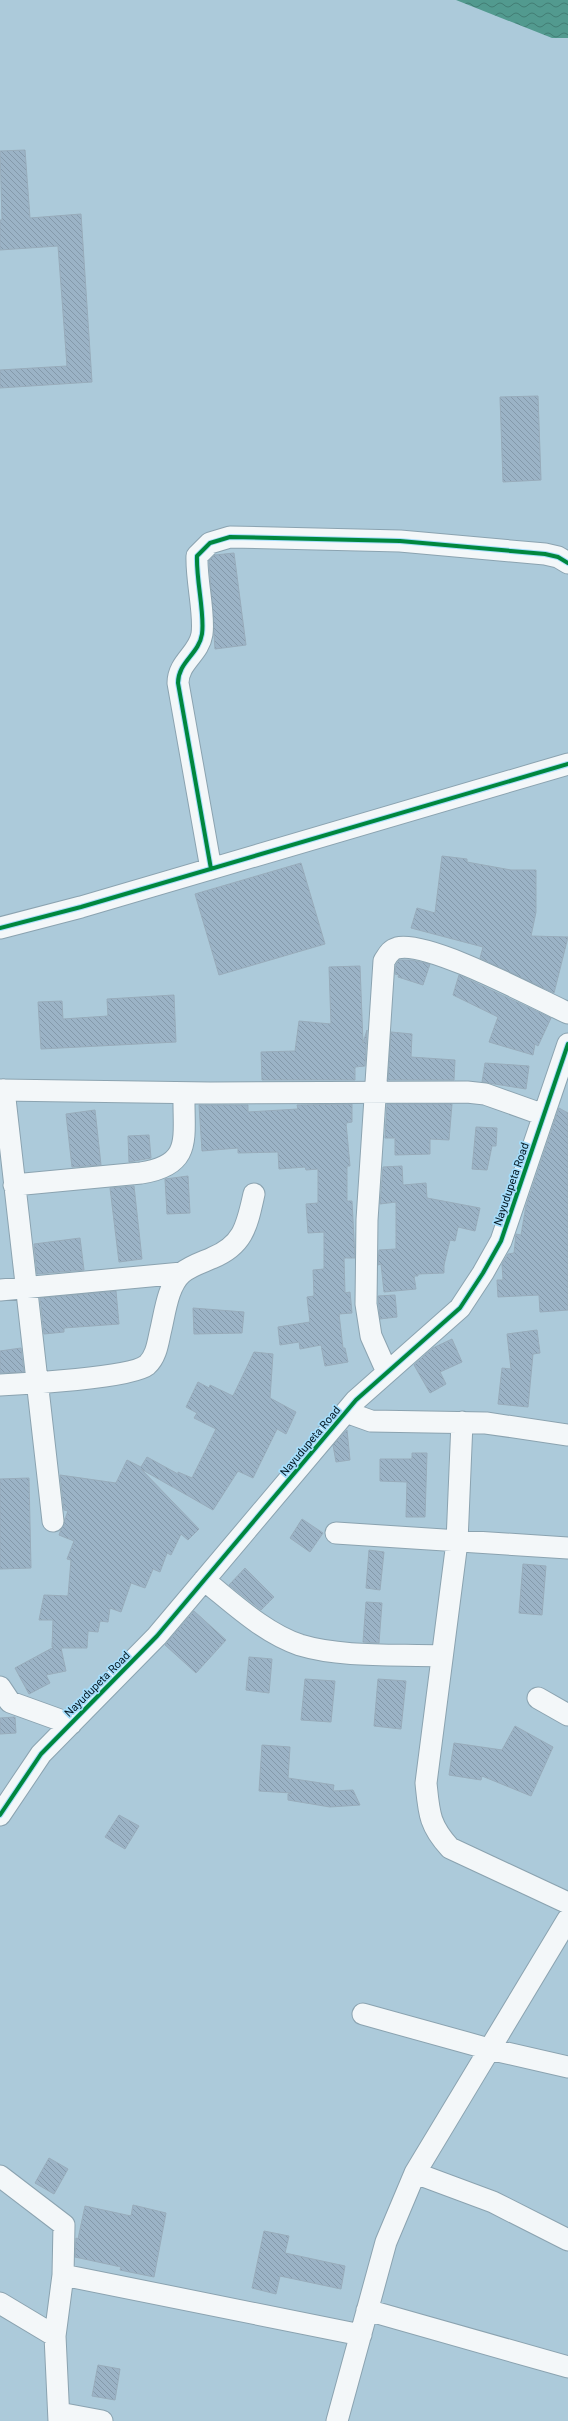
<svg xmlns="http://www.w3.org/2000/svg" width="568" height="2421" font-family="Roboto,sans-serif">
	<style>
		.water { fill: url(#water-waves) }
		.building { fill: url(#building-back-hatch); stroke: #98acbb }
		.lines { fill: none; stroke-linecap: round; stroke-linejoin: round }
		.minor-casing { stroke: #8ba3b0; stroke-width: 23 }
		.minor { stroke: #f3f7f9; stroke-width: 21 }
		.cycleway-casing { stroke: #a5ddfb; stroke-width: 6 }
		.cycleway { stroke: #00873e; stroke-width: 4 }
		.labels { text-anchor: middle; stroke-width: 3.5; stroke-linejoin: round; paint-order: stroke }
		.street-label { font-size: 11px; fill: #021823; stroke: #a5ddfb }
	</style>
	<defs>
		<pattern id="water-waves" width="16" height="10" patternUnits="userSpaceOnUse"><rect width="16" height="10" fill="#529a8f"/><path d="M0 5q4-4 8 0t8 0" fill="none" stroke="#427d74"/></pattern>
		<pattern id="building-back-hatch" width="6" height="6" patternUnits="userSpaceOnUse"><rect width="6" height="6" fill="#9bb3c6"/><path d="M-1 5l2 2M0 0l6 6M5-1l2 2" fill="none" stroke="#8499aa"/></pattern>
	</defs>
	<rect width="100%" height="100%" fill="#accada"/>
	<path class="water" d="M456,0H568V38H552Z"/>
	<path class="building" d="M25,150L30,218L81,214L92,382L0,388V370L67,366L58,246L0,250V220H2L0,151Z
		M538,396L541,480L503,482L500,397Z
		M234,553L246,645L215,649L209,561L215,555Z
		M442,856L467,859V862L511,870H536V912L531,936L568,937L554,993L480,958L483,947L411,928L417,908L435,913Z
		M301,863L325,944L219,975L195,894Z
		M399,960H411L430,964L423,985L398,977L399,975L395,974L396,965Z
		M360,966L363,1043L367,1030L365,1066L355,1067V1080H262L261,1052L295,1051L299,1021L331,1024L329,967Z
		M459,975L551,1018L538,1046L535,1044L533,1055L489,1042L498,1017L453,995Z
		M174,995L176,1042L41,1049L38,1002L62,1001L63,1019L108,1016L107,999Z
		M391,1032L412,1034L411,1057L455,1060L454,1080H388Z
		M485,1063L529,1066L526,1089L482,1082Z
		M352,1104V1122L346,1123L350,1166H347V1201H352L355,1258H344L345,1293L350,1292L352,1313L339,1314L343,1348H345L348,1362L325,1366L321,1345L300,1349L299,1342L280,1345L278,1327L310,1322L307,1297L314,1296L313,1270L324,1269V1232L308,1233L306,1204L318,1203V1169L306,1170L305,1167L279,1169L278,1152L238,1153V1148L202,1151L199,1105H248V1112L298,1109L297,1105Z
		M387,1104H452L449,1140L430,1139V1154L395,1155V1138H385Z
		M559,1108L568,1113V1310L540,1312L539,1295L498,1297L497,1280H503L502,1264L508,1254L514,1253L516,1234L521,1235L526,1206Z
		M95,1110L101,1165L72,1167L66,1114Z
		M476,1127L497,1128L496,1146H492L487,1170L472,1169Z
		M149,1135L151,1158L129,1162L128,1136Z
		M402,1166L403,1185L426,1183L427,1198L480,1208L475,1231L458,1227L455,1241L450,1240L444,1265V1273L418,1274V1276H414L416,1289L384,1292L381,1264L378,1265L379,1250L396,1249V1202L380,1204L383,1167Z
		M188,1176L190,1213L167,1214L165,1179Z
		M134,1186L142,1259L119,1262L110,1188Z
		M80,1238L84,1270L37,1274L34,1244Z
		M116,1291L119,1324L64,1328V1332L44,1334L40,1298Z
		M395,1295L397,1317L380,1319L378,1296Z
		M193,1308L244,1312L242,1333L194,1334Z
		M537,1330L540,1353L533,1354L528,1407L498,1404L502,1368L511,1369L507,1334Z
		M452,1339L462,1362L440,1372L446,1384L430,1393L414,1365L433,1348Z
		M21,1348L24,1372L0,1373V1351Z
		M254,1352L273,1354L270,1398L296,1412L286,1434L277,1429L253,1478L238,1471L213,1510L141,1469L199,1529L188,1540L181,1534L171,1555L167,1553L160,1572L153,1569L145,1588L131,1583L121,1612L110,1608L108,1622L100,1621L98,1632L88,1631L87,1648H61L66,1671L46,1675L50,1683L29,1694L15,1668L54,1647H52L53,1620H39L44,1595L68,1596L71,1560L67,1559L74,1541L59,1535L68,1511L64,1510L60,1475L116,1483L127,1460L141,1467L147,1457L178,1474V1472L192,1478L216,1429L194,1418L197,1413L186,1407L198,1382L209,1388L210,1385L233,1396Z
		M347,1430L350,1460L336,1462L333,1445Z
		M412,1453H427L425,1517H406L407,1482L380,1481V1459H412Z
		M29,1478L31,1568L0,1569V1479Z
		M302,1519L323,1533L310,1552L290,1538Z
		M369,1550L384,1552L380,1590L366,1588Z
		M523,1564L546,1566L542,1615L519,1613Z
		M245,1568L274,1597L261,1610L229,1585Z
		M366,1602L382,1603L379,1643L363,1642Z
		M194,1611L226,1640L196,1673L165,1645Z
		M249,1657L272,1659L269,1693L246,1690Z
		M305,1679L335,1681L331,1722L301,1720Z
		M378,1679L406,1681L401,1729L374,1726Z
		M15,1717L16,1733L0,1734V1718Z
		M515,1726L553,1747L531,1796L482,1776L481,1780L449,1775L454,1743L502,1750Z
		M262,1745L290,1747L288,1778L334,1785L333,1791L353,1790L360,1805L330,1807L288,1800V1794L292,1793L259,1791Z
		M119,1815L139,1826L125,1849L105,1837Z
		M49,2158L68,2169L54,2194L35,2183Z
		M133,2205L166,2213L154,2277L120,2270L121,2267L75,2257L76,2238L78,2239L85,2206L131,2216Z
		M264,2231L289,2236L285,2253L345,2266L341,2289L280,2276L276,2294L252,2288Z
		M98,2365L120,2369L115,2400L92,2396Z"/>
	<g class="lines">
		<g class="minor-casing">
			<path id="minor" d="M211,869L178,683C178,662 199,654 202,634C205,614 196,580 197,556L210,543L230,537L400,541L545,554L558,557L568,563
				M0,928L81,907L568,764
				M0,1090L210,1093L467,1092L485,1094L544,1115
				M4,1090L53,1521
				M14,1185L141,1173C194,1165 183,1137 184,1093
				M0,1290L182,1273
				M387,1372L371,1336L366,1304L367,1220L384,961C388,955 390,950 397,948C428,940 535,998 568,1013
				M0,1385C24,1384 131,1378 147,1365C157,1356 158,1341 161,1329C165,1312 168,1285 182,1273C190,1266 203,1262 212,1258C244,1245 247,1225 254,1194
				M346,1412L371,1421L486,1423L568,1435
				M462,1422L457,1542L426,1783C429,1813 429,1825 450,1848L568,1903
				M336,1533L568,1548
				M204,1580C233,1603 264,1633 300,1645C343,1658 397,1654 442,1656
				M0,1687L10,1702L71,1724
				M538,1698L568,1715
				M0,1815L41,1754L157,1636L356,1400L460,1308L483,1273L501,1241L568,1044
				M363,2014L489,2049L568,2067
				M415,2173L493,2202L568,2240
				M0,2176L64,2225L63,2275L55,2336L59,2421
				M63,2275L361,2335
				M0,2303L55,2336
				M367,2310L568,2367
				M59,2413L102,2421
				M337,2421L386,2242L415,2173L568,1919"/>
		</g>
		<use href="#minor" class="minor"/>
		<g class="cycleway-casing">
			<path id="cycleway" d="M211,869L178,683C178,662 199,654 202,634C205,614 196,580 197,556L210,543L230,537L400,541L545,554L558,557L568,563
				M0,928L81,907L568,764
				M0,1815L41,1754L157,1636L356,1400L460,1308L483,1273L501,1241L568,1044"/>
		</g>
		<use href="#cycleway" class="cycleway"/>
	</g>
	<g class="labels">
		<g class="street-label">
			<text transform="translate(511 1184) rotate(-71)" y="4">Nayudupeta Road</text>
			<text transform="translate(310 1441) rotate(-50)" y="4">Nayudupeta Road</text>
			<text transform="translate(97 1684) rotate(-45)" y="4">Nayudupeta Road</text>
		</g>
	</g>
</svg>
